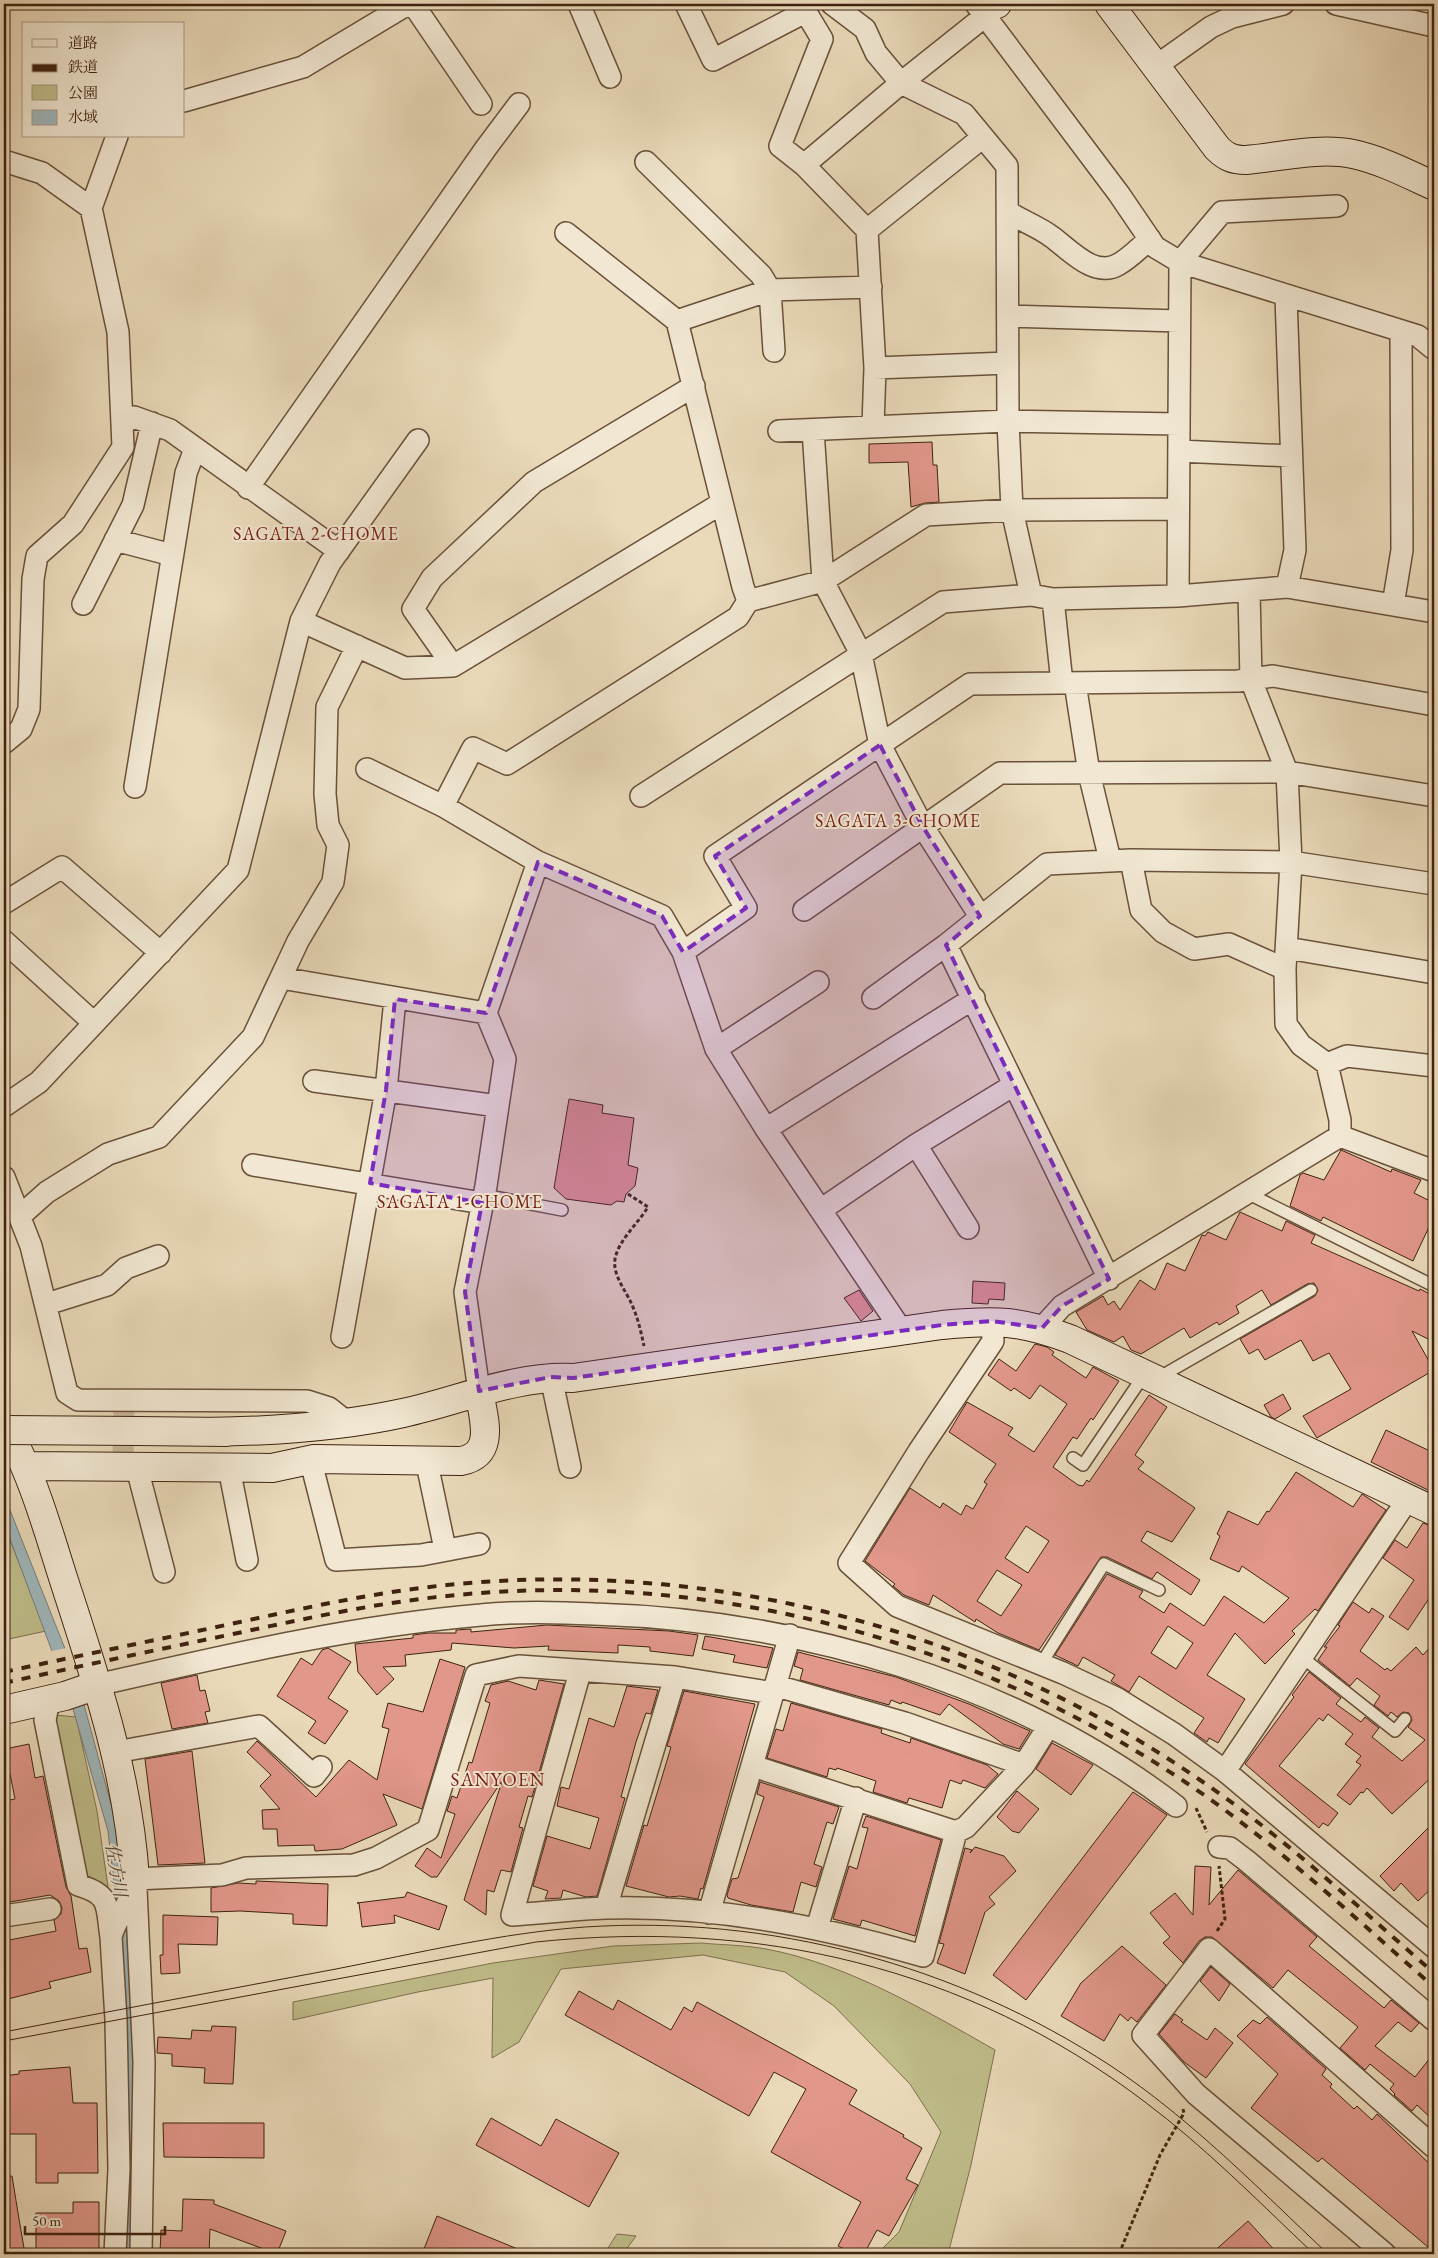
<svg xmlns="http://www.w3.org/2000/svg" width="1438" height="2258" font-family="'EB Garamond','Noto Serif JP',serif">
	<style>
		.green { fill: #bfbd8a; stroke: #7f704d }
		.water { fill: #9fb7bc; stroke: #797c77 }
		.pier { fill: #eadaba }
		.building { fill: #e1978a; stroke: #3f2310; fill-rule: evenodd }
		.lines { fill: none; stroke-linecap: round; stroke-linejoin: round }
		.street-tunnel { stroke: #c8b598; stroke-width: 21; stroke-dasharray: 21 11; stroke-linecap: butt }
		.lane-casing { stroke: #6a513a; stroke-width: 14 }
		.street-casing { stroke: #6a513a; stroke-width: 24 }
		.secondary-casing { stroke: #3f2310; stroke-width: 30 }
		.path { stroke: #3f2310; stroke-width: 3; stroke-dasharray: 4 2.5; stroke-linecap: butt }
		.lane { stroke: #f1e7d2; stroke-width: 11 }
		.street { stroke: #f1e7d2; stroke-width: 21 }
		.secondary { stroke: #f1e7d2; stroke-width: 28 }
		.tram { stroke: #3f2310; stroke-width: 1 }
		.rail { stroke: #3f2310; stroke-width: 4; stroke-dasharray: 9 9; stroke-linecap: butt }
		.secondary-bridge-casing { stroke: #3f2310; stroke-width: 30; stroke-linecap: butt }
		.secondary-bridge { stroke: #f1e7d2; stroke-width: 28 }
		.marked { fill: #7b2cbf; fill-opacity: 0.2; stroke: #7b2cbf; stroke-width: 4; stroke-dasharray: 10 6; stroke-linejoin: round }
		.labels { text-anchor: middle; stroke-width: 4; stroke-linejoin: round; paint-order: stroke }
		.neighbourhood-label { font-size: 18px; letter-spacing: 1px; fill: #7a1f14; stroke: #f1e7d2 }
		.water-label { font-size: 18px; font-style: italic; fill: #57483b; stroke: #f1e7d2 }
		.quarter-label { font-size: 19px; letter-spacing: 1px; fill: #7a1f14; stroke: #f1e7d2 }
	</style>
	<rect width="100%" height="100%" fill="#eadaba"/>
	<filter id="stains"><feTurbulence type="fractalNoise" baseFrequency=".004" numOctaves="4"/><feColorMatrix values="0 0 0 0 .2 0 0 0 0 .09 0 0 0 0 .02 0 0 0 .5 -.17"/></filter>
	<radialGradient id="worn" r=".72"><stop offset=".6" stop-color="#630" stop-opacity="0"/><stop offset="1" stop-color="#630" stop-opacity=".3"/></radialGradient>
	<path class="green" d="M4,1525L46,1631L4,1640Z
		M56,1715L76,1717L97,1811L108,1887L85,1877L57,1733Z
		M701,1943C722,1945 745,1945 766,1949C847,1964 923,2009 995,2050L971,2165L948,2254H877L899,2232L941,2132L910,2084L834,2006L785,1972L703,1955L561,1969L519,2042L492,2058L493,1978L418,1992L293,2020V2002L493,1963L613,1946Z
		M617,2234L636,2236L623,2254H604Z"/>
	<path class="water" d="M4,1495L77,1679L117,1826L127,1886L135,2034L133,2254H122L117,1940L114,1883L108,1831L71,1702L4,1523Z"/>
	<path class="pier" d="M67,1648L79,1678L61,1682L51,1651Z"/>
	<path class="building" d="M932,442L933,465H937L939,502L925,503L911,507L908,462L869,463V444Z
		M569,1099L603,1105L602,1113L634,1118L628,1165L638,1168L635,1186L626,1194L624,1202L617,1201L611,1205L566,1199L554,1188Z
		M1341,1150L1391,1172L1392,1169L1421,1180L1414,1193L1434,1203V1229L1429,1227L1413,1261L1323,1217L1321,1221L1290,1206L1300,1175L1303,1173L1324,1180Z
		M1240,1212L1282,1231L1286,1221L1315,1235L1311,1243L1419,1291L1420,1289L1434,1296V1342L1412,1331L1434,1370L1317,1438L1303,1416L1351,1389L1329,1353L1313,1361L1301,1340L1265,1360L1258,1349L1249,1354L1240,1339L1315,1296L1318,1290L1314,1283L1307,1284L1271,1305L1262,1290L1236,1306L1239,1313L1219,1325L1217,1322L1190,1338L1184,1328L1141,1354L1131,1350L1123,1336L1114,1342L1087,1330L1076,1312L1103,1296L1108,1305L1114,1301L1120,1310L1140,1280L1155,1290L1167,1263L1185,1271L1202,1235L1205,1236L1208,1232L1226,1240Z
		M973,1281L1005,1283L1004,1300L989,1299L988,1304L972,1303Z
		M859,1290L873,1311L861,1321L844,1298Z
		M1035,1344L1047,1347L1054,1352L1052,1355L1086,1378L1093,1367L1119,1381L1093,1420L1091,1418L1077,1439L1073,1437L1053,1467L1078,1485L1083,1486L1087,1480L1089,1482L1149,1395L1167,1407L1135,1455L1144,1462L1138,1469L1195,1508L1172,1542L1147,1531L1141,1541L1200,1580L1191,1595L1157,1572L1152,1579L1107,1557H1101L1039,1650L998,1633L976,1619L975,1622L933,1595L929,1605L904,1595L893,1586L895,1584L865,1561L910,1488L940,1508L943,1503L961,1515L966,1505L973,1509L987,1484L984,1482L996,1464L949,1432L967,1402L1013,1428L1008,1435L1034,1452L1067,1404L1040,1385L1030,1399L1014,1388L1011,1391L988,1375L999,1359L1016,1371ZM1026,1526L1049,1541L1028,1573L1005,1558ZM997,1570L1022,1585L1001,1616L977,1601Z
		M1283,1394L1291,1409L1275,1419L1271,1417L1264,1405Z
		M1386,1430L1434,1453V1493L1371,1462Z
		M1296,1472L1353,1507L1362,1494L1386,1510L1318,1611L1315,1609L1292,1631L1295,1634L1265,1664L1235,1633L1207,1675L1245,1699L1218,1743L1209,1738L1207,1742L1194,1733L1204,1718L1139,1676L1129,1692L1111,1681L1115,1675L1083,1657L1078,1666L1055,1655L1107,1574L1143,1591L1139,1597L1164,1613L1170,1603L1204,1626L1224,1596L1264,1623L1289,1598L1242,1566L1239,1572L1210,1559L1220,1536L1217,1534L1228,1511L1258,1525L1267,1511L1269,1512ZM1168,1626L1193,1643L1176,1669L1151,1653Z
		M1423,1523L1434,1527V1591L1408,1630L1389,1617L1414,1580L1383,1558L1395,1540L1407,1548Z
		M1353,1602L1369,1613L1372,1608L1384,1616L1360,1651L1385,1670L1387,1668L1391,1671L1416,1647L1423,1655L1434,1643V1775L1392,1814L1367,1788L1363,1793L1361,1792L1350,1805L1337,1795L1361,1765L1356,1762L1361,1756L1345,1744L1353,1734L1328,1714L1323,1721L1319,1718L1279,1766L1338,1813L1328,1826L1323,1823L1319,1828L1245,1764L1294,1697L1292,1695L1309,1672L1341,1698L1336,1704L1361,1722L1365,1717L1379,1728L1372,1737L1402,1761L1425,1740L1408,1727L1412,1720L1409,1713L1403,1712L1397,1717L1391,1712L1388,1716L1374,1705L1380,1696L1357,1678L1350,1686L1318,1660L1327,1647H1324L1340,1626L1338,1625Z
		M547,1625L669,1631L698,1635L693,1656L650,1651V1647L618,1645V1653L548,1650L549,1646L514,1648L452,1643L451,1650L405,1655L406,1666L383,1667L394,1679L377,1695L358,1672L355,1644L413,1638V1635L428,1633H456V1630L471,1629V1632Z
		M705,1636L773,1648L767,1668L733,1662L735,1655L702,1649Z
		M328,1648L351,1662L328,1698L348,1711L325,1744L308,1733L316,1721L277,1696L301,1658L312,1665L322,1650Z
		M798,1652L896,1677L969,1704L1030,1731L1019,1749L1003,1744L949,1704L940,1715L902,1702L901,1704L891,1700L889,1705L800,1680L803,1669L794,1666Z
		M440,1659L465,1667L422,1809L383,1794L397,1825L342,1849L315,1851L314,1845L278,1846L277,1829H263L262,1810L280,1809L260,1786L271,1775L247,1752L257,1741L316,1797L349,1760L377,1780L389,1729L382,1727L388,1703L423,1712Z
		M197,1675L200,1691L205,1690L210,1711L205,1712L208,1723L172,1729L161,1683Z
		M539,1680L564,1684L532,1797L528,1796L519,1827L523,1828L511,1872L501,1870L494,1892L487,1890L486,1915L464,1900L502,1781L437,1877H431L415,1866L427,1848L441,1858L455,1814L447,1811L452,1796L457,1798L469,1762L472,1763L490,1703L485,1701L491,1685L508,1681L536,1690Z
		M627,1686L658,1690L651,1714L646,1713L636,1742L621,1797L625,1798L597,1896L586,1897L563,1890L561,1898L545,1899L548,1891L533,1886L547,1836L590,1849L599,1818L557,1806L561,1787L569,1789L589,1718L614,1727Z
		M684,1691L755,1704L703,1889L701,1888L698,1899L680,1896L669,1897L626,1886L644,1825L647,1826L662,1777L671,1747L667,1746Z
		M791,1703L882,1729L881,1733L910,1743L911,1738L987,1765L998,1774L985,1788L963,1780L961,1784L950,1780L942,1808L909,1798L907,1803L873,1792L876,1781L837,1768L836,1770L829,1768L827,1777L767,1758L776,1729L783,1731Z
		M1052,1743L1093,1765L1071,1795L1036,1769Z
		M29,1744L35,1778L43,1776L66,1887L71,1896L79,1949L87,1948L91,1972L49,1982L51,1988L8,1999L4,1979V1941L56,1931L54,1920L61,1914L62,1908L59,1901L50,1895L4,1903V1801L15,1799L5,1749Z
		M192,1751L205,1863L158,1865L145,1759Z
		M760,1782L839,1807L833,1824L827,1822L814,1864L822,1867L816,1887L801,1882L793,1912L751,1905L728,1898L727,1895L732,1879L738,1878L764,1797L757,1794Z
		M1017,1791L1039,1809L1019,1833L1012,1831L997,1817Z
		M1133,1792L1167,1815L1026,2000L993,1975Z
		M866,1816L941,1840L915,1936L862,1920L860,1926L833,1919L849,1866L857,1869L868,1828L862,1827Z
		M1434,1822V1886L1418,1901L1401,1883L1394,1891L1380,1876Z
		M975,1847L1004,1856L1016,1871L989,1897L995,1904L985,1912L965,1974L937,1963L944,1944L939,1943L965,1848L972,1850L970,1853Z
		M1195,1866L1211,1867L1209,1905L1238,1870L1317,1937L1309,1946L1384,2008L1391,2000L1419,2023L1411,2032L1398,2022L1375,2046L1415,2077L1434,2053V2121L1417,2105L1412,2111L1394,2095L1395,2094L1390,2089L1394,2084L1370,2064L1365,2070L1340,2048L1358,2027L1288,1970L1273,1988L1212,1937H1205L1199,1941L1183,1963L1163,1943L1170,1937L1150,1913L1175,1893L1193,1915Z
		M256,1881L328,1884L327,1926L293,1924V1914L240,1911L211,1912V1888L238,1883L256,1884Z
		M407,1892L447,1906L439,1930L394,1915L395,1923L362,1927L359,1903H357L405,1897Z
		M163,1915L218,1917L217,1945L178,1944L180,1973L161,1974L160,1955H163Z
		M1122,1946L1166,1985L1137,2022L1131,2017L1128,2021L1120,2014L1104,2041L1061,2016L1081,1983Z
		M1211,1967L1230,1984L1219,2001L1200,1981Z
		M579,1991L613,2010L618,2000L671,2030L684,2007L692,2012L697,2002L857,2090L849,2104L904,2135L903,2137L922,2148L906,2179L918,2185L889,2236L877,2230L864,2254H854L838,2246L861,2202L771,2152L806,2089L774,2072L749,2116L565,2015Z
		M1175,2014L1183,2020L1181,2022L1207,2040L1215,2028L1233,2043L1206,2078L1184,2062L1159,2034Z
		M1267,2017L1326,2069L1322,2075L1332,2084L1330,2087L1354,2109L1357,2106L1372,2120L1377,2114L1434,2168V2252L1322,2158L1318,2162L1251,2108L1278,2074L1237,2036L1253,2020L1260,2024Z
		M212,2026L236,2027L233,2084L204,2083L205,2068L172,2066V2054L157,2053L158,2037L191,2039L192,2030L211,2031Z
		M70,2067L73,2103H97L98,2173H58V2183H36V2134H4V2076L19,2074V2071Z
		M491,2118L541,2146L556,2119L619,2153L589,2207L476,2145Z
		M163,2123H264V2158L164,2157Z
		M12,2176L19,2219L25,2254H4V2177Z
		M183,2199L214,2200V2204L286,2231L277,2254L210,2229L209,2254L160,2253L161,2230L182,2231Z
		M73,2202H99V2254H36V2213H73Z
		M437,2216L530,2254H422Z
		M1248,2221L1278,2254H1211Z"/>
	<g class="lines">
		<path class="street-tunnel" d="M123,1461L124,1408"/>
		<g class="lane-casing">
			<path id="lane" d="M1249,1194L1434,1286
				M484,1195L562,1210
				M1158,1378L1311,1290
				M1073,1458L1083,1465L1144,1375
				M1303,1658L1395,1731L1405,1719
				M1041,1664L1104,1564L1159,1590"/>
		</g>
		<g class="street-casing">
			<path id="street" d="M413,4L481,104
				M579,4L610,77
				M686,4L713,60L805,12
				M801,4L822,39L780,146L804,165L867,230L875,368L873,426
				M832,4L865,29L876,53L901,83L964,114L1007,166L1008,421L1012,510L1031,595
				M976,4L1119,194L1155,247L1180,262L1418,336L1434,349
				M1336,4L1434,26
				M1156,66L1211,27L1232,17L1283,4
				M184,101L303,67L408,4
				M4,161L42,173L91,208
				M646,162L761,275L770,290L774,351
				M804,165L901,83L995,8
				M1008,212C1022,221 1039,227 1052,237C1070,250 1095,279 1119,264C1130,258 1140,247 1150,239
				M867,230L983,137
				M1286,297L1295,550L1287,587
				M1008,316L1179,321
				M677,321L770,290L871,287
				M875,368L1008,363
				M122,424L134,417L170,430L339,551
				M813,430L823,581L861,654L880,745L923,827L980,916
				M779,431L1008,421L1179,424
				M1179,451L1291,456
				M248,488L486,148L519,104
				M115,540L172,555
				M1178,596L1180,262L1222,212L1337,206
				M1053,599L1062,683
				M748,601L823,581L926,515L1012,510L1178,509
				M83,604L133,505L152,423
				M1393,605L1402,550L1401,331
				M301,621L405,668L453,666L722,503
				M453,666L413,609L432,578L534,482L694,386
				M1075,683L1089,773L1110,860
				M4,743L21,729L29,709L33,579L37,556L73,524L123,447L118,332L91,208L117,136
				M367,769L443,806L538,862L662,916L683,952L716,1049L766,1129L902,1331
				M135,787L186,473L195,449
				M641,796L943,602L1031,595L1053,599L1178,596L1287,587L1434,612
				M443,806L473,748L507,764L738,617L748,601L743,587L677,321L566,233
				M1131,860L1141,910L1163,932L1194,949L1229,944L1285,969
				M4,903L62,867L161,953
				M804,910L1000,773L1287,772L1434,796
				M4,941L94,1023
				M946,945L1109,1279
				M1287,948L1434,973
				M683,952L746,908L715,856L970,684L1238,681L1273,676L1434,705
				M281,978L486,1013
				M873,998L946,945L1047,864L1131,860L1291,862L1434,884
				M716,1049L818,982
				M1327,1064L1347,1056L1434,1066
				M314,1081L498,1106
				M4,1106L39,1082L238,870L301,621L330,563L418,440
				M766,1129L974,998
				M1340,1136L1434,1171
				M916,1145L968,1228
				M253,1165L482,1203
				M4,1177L31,1246L67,1393L78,1400L307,1401L329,1408L348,1423
				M822,1209L916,1145L1014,1085
				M20,1216L47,1192L108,1154L159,1137L253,1037L298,941L333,882L338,845L328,825L325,794L327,707L357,646
				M47,1304L107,1285L126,1268L158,1256
				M992,1321L993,1341L919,1451L849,1563L897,1606L1063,1673L1116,1698L1174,1734L1225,1771L1434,1947
				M1042,1328L1062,1306L1340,1136V1120L1327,1064L1301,1045L1286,1024L1285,969L1291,862L1287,772L1251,680L1249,591
				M342,1337L386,1090L395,999
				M551,1377L570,1467
				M479,1391L465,1292L486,1186L505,1059L486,1013L538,862
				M314,1459L312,1466L336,1560L421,1555L479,1544
				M426,1459L445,1549
				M137,1468L164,1572
				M226,1468L231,1478L247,1560
				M580,1672L512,1915C543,1913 575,1909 606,1908C713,1905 821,1926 923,1956L956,1832L966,1827L1024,1765L1048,1727
				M97,1685C224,1656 351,1626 481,1615C518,1611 556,1612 594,1614C797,1620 1013,1681 1176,1806
				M49,1700L45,1720L78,1885C112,1895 106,1906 111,1937
				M116,1752L259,1726L314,1776L321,1767
				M753,1766L956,1832
				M1225,1771L1408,1499
				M1219,1847L1230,1848L1247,1861L1434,2020
				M135,1879L222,1875L246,1868L354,1865L376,1858L428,1830L476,1675L519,1666L675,1677L767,1692L777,1686L905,1723L1024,1765
				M136,1889L144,2062L141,2254
				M606,1908L675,1677
				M709,1913L790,1635
				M4,1916L50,1909
				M817,1928L856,1798
				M115,2254L119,2169L116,2020L111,1937C116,1915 134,1902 135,1879
				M1385,2254L1196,2094L1143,2035L1209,1949L1434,2147"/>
		</g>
		<g class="secondary-casing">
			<path id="secondary" d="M982,4H997
				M1109,4L1217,148C1226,157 1233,160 1246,160C1280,157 1319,147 1353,154C1381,160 1408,174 1434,186
				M137,1431L227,1432
				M210,1432C274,1431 340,1427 403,1413C460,1401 514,1375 573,1378L942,1325C994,1320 1021,1320 1070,1339L1434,1511
				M19,1453C40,1498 53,1548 69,1596C99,1688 129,1781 135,1879
				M25,1466L272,1468L314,1459L461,1461C497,1454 483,1417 479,1391
				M4,1710L65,1696L97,1685"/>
		</g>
		<path class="path" d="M628,1194L648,1207C639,1222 621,1238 616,1255C610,1273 626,1290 632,1305C638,1318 641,1332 644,1346
			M1196,1808L1207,1832
			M1217,1931L1225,1919L1219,1866
			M1119,2254L1160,2155L1184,2113L1183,2109"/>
		<use href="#lane" class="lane"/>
		<use href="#street" class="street"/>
		<use href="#secondary" class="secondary"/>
		<path class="tram" d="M4,2032C115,2010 225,1990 336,1969C418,1953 501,1933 585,1927C770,1915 955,1964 1111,2066C1191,2119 1259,2189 1328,2254
			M4,2041L536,1942C757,1919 966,1966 1145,2102C1205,2147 1259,2202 1314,2254"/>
		<path class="rail" d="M4,1672C82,1655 161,1639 240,1622C309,1607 377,1592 447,1585C711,1558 982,1629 1200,1780C1284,1837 1358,1907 1434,1973
			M4,1683C80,1666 156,1650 233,1634C304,1619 375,1603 447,1596C709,1568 977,1640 1194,1788C1280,1847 1356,1919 1434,1987"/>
		<g class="secondary-bridge-casing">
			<path id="secondary-bridge" d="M4,1430L137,1431"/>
		</g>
		<use href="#secondary-bridge" class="secondary-bridge"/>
	</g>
	<path class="marked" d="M880,745L923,827L980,916L946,945L1109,1279L1062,1306L1042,1328L992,1321L942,1325L573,1378L551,1377L479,1391L465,1292L482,1203L370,1183L386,1090L395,999L486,1013L538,862L662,916L683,952L746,908L715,856Z"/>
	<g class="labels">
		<g class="neighbourhood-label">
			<text x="316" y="540">SAGATA 2-CHOME</text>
			<text x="898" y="827">SAGATA 3-CHOME</text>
			<text x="460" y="1208">SAGATA 1-CHOME</text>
		</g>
		<g class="water-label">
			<text transform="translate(116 1870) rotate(80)" y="6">佐方川</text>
		</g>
		<g class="quarter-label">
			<text x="498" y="1786">SANYOEN</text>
		</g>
	</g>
	<rect width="1438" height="2258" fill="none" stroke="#eadaba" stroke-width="20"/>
	<rect x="5" y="5" width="1428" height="2248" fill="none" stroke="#3f2310" stroke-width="2.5"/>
	<rect x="10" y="10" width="1418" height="2238" fill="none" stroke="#3f2310"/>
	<rect x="22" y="22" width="162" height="115" fill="#f1e7d2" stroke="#aa9984"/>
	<rect x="32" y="39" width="25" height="8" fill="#f1e7d2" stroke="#aa9984"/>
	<text x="68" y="48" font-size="15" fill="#3f2310">道路</text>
	<rect x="32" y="64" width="25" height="8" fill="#3f2310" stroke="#aa9984"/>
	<text x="68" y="72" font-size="15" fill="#3f2310">鉄道</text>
	<rect x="32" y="85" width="25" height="15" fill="#bfbd8a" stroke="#aa9984"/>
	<text x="68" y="98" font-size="15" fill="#3f2310">公園</text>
	<rect x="32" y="110" width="25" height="15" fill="#9fb7bc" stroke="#aa9984"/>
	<text x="68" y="122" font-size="15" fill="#3f2310">水域</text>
	<path d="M25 2226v8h140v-8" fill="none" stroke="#3f2310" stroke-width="2.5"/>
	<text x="32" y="2226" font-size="15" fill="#3f2310" stroke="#f1e7d2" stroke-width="4" paint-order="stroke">50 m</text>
	<rect width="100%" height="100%" filter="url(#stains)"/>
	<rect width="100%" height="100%" fill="url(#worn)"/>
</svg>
